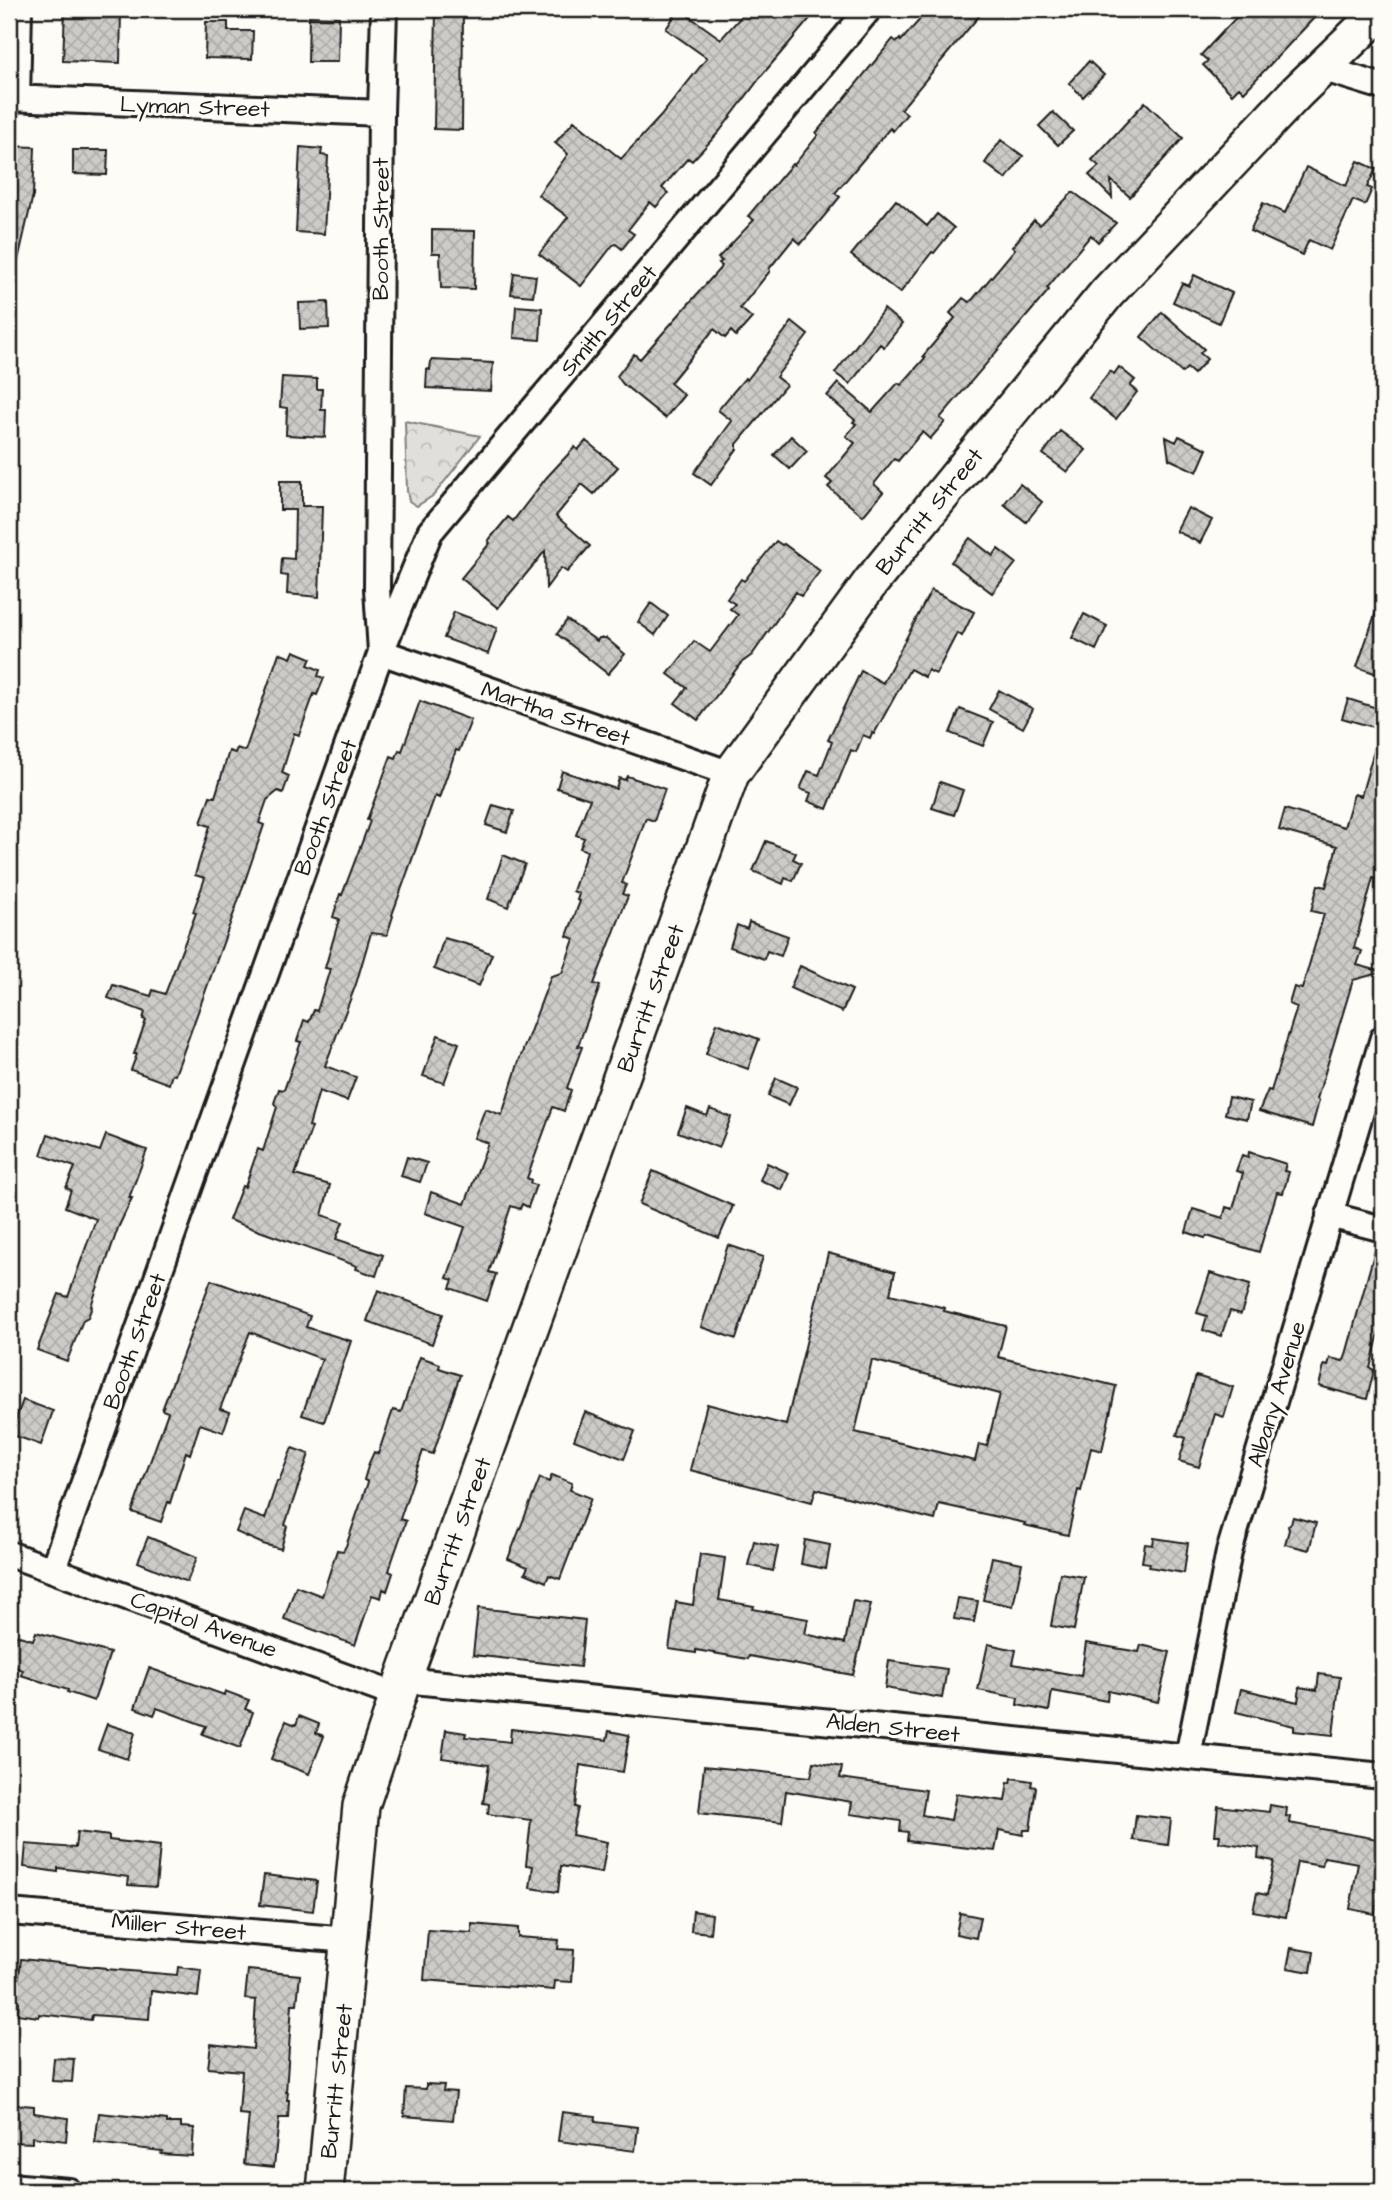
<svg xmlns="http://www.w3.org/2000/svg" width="1392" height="2200" font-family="'Architects Daughter',sans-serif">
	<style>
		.park { fill: url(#park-crowns); stroke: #7e7e7c; stroke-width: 2 }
		.building { fill: url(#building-cross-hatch); stroke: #1c1c1c; stroke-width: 2; fill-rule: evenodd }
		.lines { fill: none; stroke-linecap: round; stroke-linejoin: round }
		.street-casing { stroke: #1c1c1c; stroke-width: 30 }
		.secondary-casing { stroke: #1c1c1c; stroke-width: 40 }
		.street { stroke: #fdfcf7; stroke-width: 24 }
		.secondary { stroke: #fdfcf7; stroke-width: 35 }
		.labels { text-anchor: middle; stroke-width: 6; stroke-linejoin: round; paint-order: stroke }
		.street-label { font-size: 23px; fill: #1c1c1c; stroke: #fdfcf7 }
	</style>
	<defs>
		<pattern id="park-crowns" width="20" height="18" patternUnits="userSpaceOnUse" patternTransform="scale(1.75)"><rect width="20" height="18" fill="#e0dfdb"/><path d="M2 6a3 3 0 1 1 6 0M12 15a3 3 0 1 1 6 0" fill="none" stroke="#c0bfbb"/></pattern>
		<pattern id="building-cross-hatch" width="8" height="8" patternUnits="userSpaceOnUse" patternTransform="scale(1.75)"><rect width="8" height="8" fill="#cccbc8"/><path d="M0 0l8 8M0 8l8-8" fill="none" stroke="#afaeab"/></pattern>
	</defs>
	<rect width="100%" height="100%" fill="#fdfcf7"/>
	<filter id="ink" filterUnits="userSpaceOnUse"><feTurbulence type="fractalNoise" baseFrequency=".0143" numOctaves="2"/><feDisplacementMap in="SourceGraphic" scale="14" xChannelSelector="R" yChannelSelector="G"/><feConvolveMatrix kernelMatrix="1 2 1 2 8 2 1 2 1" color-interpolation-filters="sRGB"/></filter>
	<g filter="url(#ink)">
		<path class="park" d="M405,421L480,436L434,495L417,506L409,501L407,491Z"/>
		<path class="building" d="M65,9H121L120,63L63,61Z
			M436,9H463L462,130L434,129Z
			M679,9L721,39L748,9H818L763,74L719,132L692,161L688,158L662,188L668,193L656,207L650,202L628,230L634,234L622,249L616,244L613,245L581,286L539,254L568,217L538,195L568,154L555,143L574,121L621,159L660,117L707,58L666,29Z
			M929,9H985L901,109L907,114L893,131L890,128L835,193L840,197L801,244L794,238L769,269L770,271L740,308L752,318L736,336L731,331L725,338L714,329L670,383L684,395L665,418L623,384L617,376L634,354L640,359L722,266L719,263L722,261L718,258L754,220L748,216L792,164L794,165L818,135L816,133L893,39L897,42L900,39L901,41Z
			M1244,9H1303L1314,18L1244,92L1239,87L1232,94L1203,65L1208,61L1201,55Z
			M309,16L339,17L338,62H308Z
			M206,22H228V31H253L252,59L205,58Z
			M1089,61L1104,75L1083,97L1069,83Z
			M1145,102L1183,138L1130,197L1111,180L1112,198L1089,175L1099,166L1092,160Z
			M1053,112L1073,131L1058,145L1039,126Z
			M1001,140L1023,156L1006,179L985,163Z
			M9,146L35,147L33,195L16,269L9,268Z
			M300,147L322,149L321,155L328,156L324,234L296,232Z
			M73,150H108L107,175L73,174Z
			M1358,161L1376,169L1367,187L1372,189L1365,205L1353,200L1330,250L1309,240L1302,255L1250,231L1263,203L1285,213L1306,167L1346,186Z
			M1073,192L1116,223L1098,242L1091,235L1047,288L1049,290L940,418L945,422L930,439L922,432L898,461L894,459L874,484L883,492L863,516L828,487L832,483L826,478L855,443L846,436L856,424L853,422L855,420L827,396L838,383L872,412L898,383L901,385L925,358L923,356L955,318L950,313L963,298L969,302L973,299L1015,249L1012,247L1034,220L1040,225Z
			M896,200L927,226L937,214L954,228L934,253L932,252L900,293L851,255Z
			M432,230L475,231L474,289L441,288L440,253H432Z
			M514,273L536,276L533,296L511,294Z
			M1194,275L1232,293L1219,323L1173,302L1182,283L1189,286Z
			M328,302L329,328L300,329L299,303Z
			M516,306L542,308L540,340L514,338Z
			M884,309L902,324L884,347L880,344L850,384L835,373Z
			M1162,312L1204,349L1200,353L1207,359L1194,374L1187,368L1182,373L1141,337Z
			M792,322L808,335L776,377L786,385L737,444V449L711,485L694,473L732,421L718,410L745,378L747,380Z
			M431,360L493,363L491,391L426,388L427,369L430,370Z
			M1119,367L1135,380L1130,386L1137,392L1116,419L1089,398L1110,371L1114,374Z
			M282,377L317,379V389H322L321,410H326L325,437L286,435L287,408L280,407Z
			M1060,431L1086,450L1067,472L1043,454Z
			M791,436L807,451L790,469L774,455Z
			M1179,436L1207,449L1197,472L1169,459L1166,437L1176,442Z
			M586,441L618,467L594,494L582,484L556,516L590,546L567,572L561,568L546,588L545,551L498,608L461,578L490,543L488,541L508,517L513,521L547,477L575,447L578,450Z
			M280,481H302V506H322L319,597L287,594L288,576L281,575L282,558L294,559L295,510H280Z
			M1020,484L1042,502L1026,522L1004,504Z
			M1188,508L1212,520L1200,543L1176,531Z
			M970,538L993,556L998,549L1016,563L992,593L951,562Z
			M776,541L782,545L784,544L820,571L801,596L796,592L752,655L741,663L698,720L675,703L687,688L668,674L694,641L710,652L738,615L730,609L735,604L727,599L741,579L744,581Z
			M931,590L974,612L962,636L957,633L936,674L928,670L925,677L910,669L874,734L872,733L870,738L863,735L856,752L851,750L827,809L808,801L811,793L800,789L808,771L819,775L832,742L828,740L861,671L883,683Z
			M1380,600L1383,601V676L1357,667Z
			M651,603L668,616L655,635L638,622Z
			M454,612L497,628L488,654L444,638Z
			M1084,614L1107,626L1096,650L1072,638Z
			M567,620L597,641L599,638H606L625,654L608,674L557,634Z
			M294,651L311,658L308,665L320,670L318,676L324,678L317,695L314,694L299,735L294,733L282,773L289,776L283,793L278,791L267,800L259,823L264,825L235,910L175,1075L172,1074L169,1084L131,1070L137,1054H134L146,1020L143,1019L145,1012L108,998L113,985L151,996L153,990L165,994L196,913L193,912L205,878L195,875L210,826L201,823L210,796L215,797L229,751L235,753L237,748L245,751L279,653L291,658Z
			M999,690L1033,709L1023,728L989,709Z
			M1348,699L1383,710V730L1342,718Z
			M420,701L471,720L459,751L456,750L439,798L435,796L392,915L393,916L387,935L371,933L356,984L325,1066L356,1077L347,1101L319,1091L309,1126L312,1127L295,1175L330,1185L322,1215L343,1222L336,1239L383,1255L376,1276L356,1269L357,1266L229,1220L242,1186L245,1187L258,1149L263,1151L277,1107L274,1103L279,1089L284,1090L301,1042L297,1041L304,1020L309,1022L314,1010L317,1011L330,969L325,968L338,923L339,919L333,917L340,894L342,895L370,821L367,820L391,756L396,758L399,750L402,751Z
			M960,709L993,722L983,746L950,733Z
			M1378,737H1383V869L1380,868L1378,880L1373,878L1354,948L1362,951L1357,965L1383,972L1353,980L1317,1099L1319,1101L1312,1127L1259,1111L1268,1090L1271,1091L1297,1007L1289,1004L1294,987L1302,989L1324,914L1311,911L1318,885L1326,887L1337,846L1279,830L1285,809L1344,827L1354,794L1361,796Z
			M562,771L616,789L619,778L625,780L627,776L665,789L654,821L646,818L622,883L626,885L622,894L628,896L594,984L600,986L578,1046L582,1047L567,1088L571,1090L564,1111L553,1107L527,1178L531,1180L530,1183L536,1185L528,1207L522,1204L520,1209L511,1206L489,1272L496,1274L487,1301L450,1288L453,1280L447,1278L465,1227L425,1213L431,1192L465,1204L488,1143L474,1138L485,1109L502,1115L519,1061L551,976L562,973L574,939L567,936L580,901L577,900L579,894L573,891L587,851L580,848L584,838L576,835L590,799L557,788Z
			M940,782L963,790L954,815L932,808Z
			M493,805L514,811L507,832L486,825Z
			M766,841L796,853L793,859L801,863L793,881L785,878L783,884L753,871Z
			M503,855L525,864L508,907L488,899Z
			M749,922L788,936L781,956L767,951L764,959L730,947L737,925L747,929Z
			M444,938L473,946L492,954L479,986L434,969Z
			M800,966L852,990L842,1012L790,988Z
			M717,1023L759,1039L748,1069L706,1054Z
			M438,1035L459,1043L444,1083L423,1076Z
			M776,1078L797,1087L789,1105L768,1096Z
			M1229,1097L1251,1102L1247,1119L1225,1114Z
			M687,1108L707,1116L710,1109L731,1117L719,1148L678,1132Z
			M48,1134L100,1151L106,1135L147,1150L129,1198H132L118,1228L91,1306L92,1307L88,1317L83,1320L67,1361L37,1350L59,1294L68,1297L96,1219L65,1207L71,1190L66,1188L75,1167L41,1155Z
			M1249,1152L1286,1164L1284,1171L1289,1172L1283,1193L1277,1192L1259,1252L1207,1236L1205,1238L1186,1232L1193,1209L1223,1218L1226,1207L1233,1209L1243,1173L1236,1171L1242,1155L1248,1157Z
			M407,1157L427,1163L420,1182L401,1176Z
			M767,1163L789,1173L782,1190L760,1180Z
			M653,1171L733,1206L719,1238L639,1204Z
			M1377,1243H1383V1318L1370,1368L1374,1370L1367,1399L1319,1386L1324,1365L1328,1366L1330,1358L1343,1361L1345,1358Z
			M728,1245L763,1257L736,1339L701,1327Z
			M828,1253L895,1272L890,1294L945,1308L944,1311L1006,1326L998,1357L1116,1386L1102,1451L1091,1448L1081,1491L1078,1490L1068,1535L1024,1525L1025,1523L939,1504L935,1520L816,1489L812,1502L690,1470L707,1404L786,1425ZM872,1360L1000,1394L987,1446L979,1444L975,1461L855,1432Z
			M1210,1273L1250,1285L1241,1314L1230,1311L1221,1336L1203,1330L1207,1316L1197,1313Z
			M211,1280L310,1316L306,1327L351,1341L324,1422L302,1415L322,1359L250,1332L220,1409L230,1412L223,1432L200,1424L190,1454L186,1452L170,1503L168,1502L161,1522L132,1512L168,1412L162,1410Z
			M378,1290L443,1314L432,1344L367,1321Z
			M420,1357L440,1364L439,1368L460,1375L433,1454L423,1451L400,1519L406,1521L392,1561L389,1571L393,1573L387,1591L383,1589L381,1598L372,1595L355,1645L284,1619L296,1586L322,1596L337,1550L343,1551L346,1546L368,1482L364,1480L369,1463L374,1452L378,1454L393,1410L401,1412Z
			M1196,1376L1233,1387L1224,1417L1215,1414L1199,1467L1179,1461L1186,1438L1177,1435Z
			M23,1400L53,1411L41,1445L10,1434Z
			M585,1412L635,1431L624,1459L574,1440Z
			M292,1448L309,1454L285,1525L287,1526L281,1549L263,1544L236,1532L244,1511L265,1519L277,1481H279Z
			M552,1475L572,1483L570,1490L591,1498L560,1579L549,1575L546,1582L525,1573L528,1567L508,1559L540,1478L549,1482Z
			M1293,1517L1316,1523L1309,1550L1285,1544L1289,1530L1288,1526L1291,1523Z
			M148,1537L197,1557L187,1582L138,1562Z
			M1154,1538L1188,1543L1184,1573L1149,1567L1150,1563L1142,1562L1145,1544L1153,1545Z
			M805,1540L830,1545L826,1569L801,1564Z
			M754,1541L778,1547L773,1571L748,1565Z
			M700,1554L725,1558L719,1600L754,1606L753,1609L808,1619L805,1634L845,1643L853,1601L871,1604L853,1675L749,1656L748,1659L696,1650V1653L669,1649L676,1602L693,1605Z
			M992,1557L1022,1563L1013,1606L983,1600Z
			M1060,1573L1084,1577L1074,1630L1051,1626Z
			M958,1598L978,1601L974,1622L954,1619Z
			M478,1608L585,1620L580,1667L473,1655Z
			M36,1632L110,1653L94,1701L67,1692L68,1690L21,1675L23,1670L9,1665L16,1635L33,1640Z
			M1086,1643L1139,1652L1141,1645L1170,1652L1158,1702L1108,1691L1107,1701L1052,1691L1049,1711L1017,1705L1018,1698L978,1690L988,1644L1016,1650L1013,1664L1081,1676Z
			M889,1661L947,1669L942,1698L885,1688Z
			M149,1668L224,1695L225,1691L249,1700L245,1709L253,1712L240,1748L202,1734L206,1726L157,1708L154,1715L135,1708Z
			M1319,1674L1340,1677L1333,1735L1294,1731V1726L1236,1712L1241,1689L1298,1702L1300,1687L1317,1690Z
			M299,1716L319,1724L316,1733L324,1736L309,1774L271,1759L286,1721L296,1725Z
			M107,1724L135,1733L127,1759L98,1749Z
			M511,1729L607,1740L609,1731L629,1735L623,1772L580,1765L575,1807L578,1808L572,1835L607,1842L602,1873L561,1866L558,1892L530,1888L533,1866L526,1865L531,1820L488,1814L489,1804L483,1803L489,1765L442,1758L446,1730L466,1733L465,1737L510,1742Z
			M814,1762L842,1767L840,1778L926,1790L922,1815L951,1820L956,1794L1005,1801L1008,1782L1011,1783L1012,1778L1032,1781L1031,1786L1036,1787L1030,1830H1024L1023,1835L999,1830L995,1851L907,1841L908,1832L900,1831L901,1821L850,1814L852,1802L786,1791L782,1822L699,1813L704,1766L811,1777Z
			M1270,1805L1287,1808L1286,1816L1290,1817L1289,1823L1383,1840V1868L1375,1914L1350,1909L1358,1863L1324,1857L1322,1866L1297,1862L1286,1917L1253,1911L1257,1893L1267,1895L1274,1861L1258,1858L1259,1848L1219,1842L1220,1835H1215L1218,1806L1269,1812Z
			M1136,1815L1171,1819L1168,1845L1133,1840Z
			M77,1832L109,1836V1840L160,1846L156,1887L128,1885L129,1877L58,1868V1872L24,1867L26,1844L75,1848Z
			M264,1875L317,1881L313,1911L260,1905Z
			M693,1911L712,1914L710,1933L691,1931Z
			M960,1913L980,1917L976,1938L956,1934Z
			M472,1924L518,1928V1937L559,1940L558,1949L574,1950L572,1982L555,1981L554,1990L424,1980L428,1930L472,1933Z
			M1291,1948L1314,1952L1311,1972L1287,1968Z
			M21,1959L106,1968V1969L177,1975L178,1967L201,1970L198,1997L151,1991L149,2019L92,2015L91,2020L39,2014V2017L17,2014L19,2002H16Z
			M248,1970L300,1975L297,2004H292L286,2092H288L287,2100H289L288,2118H279L274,2167L244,2164L249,2115L239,2114L242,2071L208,2068L211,2044L253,2049L256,2000L245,1999Z
			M54,2058L74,2059L72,2082L52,2081Z
			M426,2084L444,2085L443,2091L456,2092L453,2120L404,2116L406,2088L426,2089Z
			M9,2104L34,2106V2113L68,2118L66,2141L32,2137V2143L12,2142L13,2140H9Z
			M562,2112L596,2116L595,2122L638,2127L635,2151L558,2141Z
			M99,2113L167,2120V2123H181V2127L194,2128L192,2156L161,2154L162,2151L95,2143Z"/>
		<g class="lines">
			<g class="street-casing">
				<path id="street" d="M1321,68L1383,87
					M9,98L381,113
					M17,99L19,9
					M731,774L381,652L430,532L869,9
					M1329,1215L1383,1229
					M9,1554L398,1696
					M53,1569L381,652L377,589L381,113L384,9
					M403,1680L1383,1776
					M1188,1756L1229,1552L1383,1038
					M9,1912L349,1940
					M9,2186L69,2191"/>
			</g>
			<g class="secondary-casing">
				<path id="secondary" d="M325,2191L361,1806L403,1680L731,774L871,582L1107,293L1297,92L1383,9"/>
			</g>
			<use href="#street" class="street"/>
			<use href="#secondary" class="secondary"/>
		</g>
	</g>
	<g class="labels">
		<g class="street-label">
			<text transform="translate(195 106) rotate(2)" y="8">Lyman Street</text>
			<text transform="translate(380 229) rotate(-90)" y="8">Booth Street</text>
			<text transform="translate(608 320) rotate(-50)" y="8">Smith Street</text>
			<text transform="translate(929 511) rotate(-51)" y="8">Burritt Street</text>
			<text transform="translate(556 713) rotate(19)" y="8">Martha Street</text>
			<text transform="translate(325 807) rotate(-70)" y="8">Booth Street</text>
			<text transform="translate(650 998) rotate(-70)" y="8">Burritt Street</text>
			<text transform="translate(134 1341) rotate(-70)" y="8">Booth Street</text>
			<text transform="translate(1276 1394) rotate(-73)" y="8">Albany Avenue</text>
			<text transform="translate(457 1531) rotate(-70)" y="8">Burritt Street</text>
			<text transform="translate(204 1624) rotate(20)" y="8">Capitol Avenue</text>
			<text transform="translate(893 1727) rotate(6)" y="8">Alden Street</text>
			<text transform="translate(179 1926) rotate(5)" y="8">Miller Street</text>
			<text transform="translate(336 2081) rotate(-84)" y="8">Burritt Street</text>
		</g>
	</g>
	<rect width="1392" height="2200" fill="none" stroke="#fdfcf7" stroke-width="35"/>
	<rect x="18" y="18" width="1357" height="2165" fill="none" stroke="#1c1c1c" stroke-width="2.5" filter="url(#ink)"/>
</svg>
